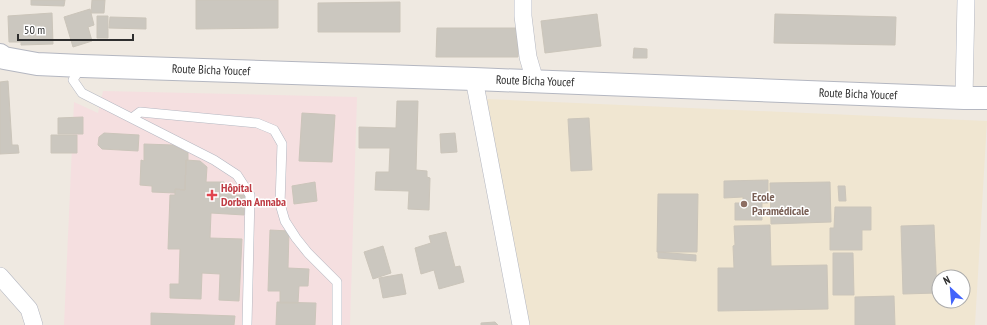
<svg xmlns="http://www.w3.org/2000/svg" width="987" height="325" font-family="'PT Sans Narrow',sans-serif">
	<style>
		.education { fill: #f0e6d1; fill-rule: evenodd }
		.medical { fill: #f5dfe0 }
		.building { fill: #cbc7bf; stroke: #cbc5ba }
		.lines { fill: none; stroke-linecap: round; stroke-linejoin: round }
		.lane-casing { stroke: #b4b7c1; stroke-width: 10 }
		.street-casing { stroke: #b4b7c1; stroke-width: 18 }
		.secondary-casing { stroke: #b4b7c1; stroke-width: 24 }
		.lane { stroke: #fff; stroke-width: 9 }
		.street { stroke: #fff; stroke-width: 17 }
		.secondary { stroke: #fff; stroke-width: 22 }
		.health-dot { fill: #e0444e; stroke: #fff; stroke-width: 1.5 }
		.education-dot { fill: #8d6e63; stroke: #fff; stroke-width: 1.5 }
		.labels { text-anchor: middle; stroke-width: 3; stroke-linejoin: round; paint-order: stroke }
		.street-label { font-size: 12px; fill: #2e2e2e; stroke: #fff }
		.health-label { font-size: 12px; font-weight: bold; fill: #be3a42; stroke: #fff; text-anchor: start }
		.education-label { font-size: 12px; font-weight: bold; fill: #785e54; stroke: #fff; text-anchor: start }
	</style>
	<rect width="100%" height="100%" fill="#efe9e1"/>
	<path class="education" d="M487,99L987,121L975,325H527ZM939,277H963V301H939Z"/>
	<path class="medical" d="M103,91L357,97L350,325H64L74,102L98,113Z"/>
	<path class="building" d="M31,0H65L64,6L31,5Z
		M92,0H105L104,13H91Z
		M196,0H278V28L196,29Z
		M400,2V32H318V3Z
		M90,9L94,25L88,27L92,41L73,47L64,17Z
		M52,13L53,44L21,45V42H9L8,16Z
		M597,14L601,46L545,53L541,21Z
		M775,14L896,17L895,45L774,43Z
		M97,16H108V38H97Z
		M110,17L146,18V29L109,28Z
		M437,28H518V57H436Z
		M634,48L647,49V58H633Z
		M8,81L12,145H18L19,153L0,154V82Z
		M397,101H418L416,170L427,171V177L430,178L429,210L408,209L409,191L375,190L376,172H389L390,148H359V127L396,128Z
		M302,113L335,115L332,162L299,161Z
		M83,117V134H58V118Z
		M589,118L592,170L571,171L568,119Z
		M104,133L139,135L138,151L102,149L98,145L99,137Z
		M455,133L457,152L441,153L440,134Z
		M51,135H77V153H51Z
		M144,144L173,145L188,153V160H186L185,190L175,189V193L152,192V186L140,185L141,160L144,161Z
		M186,160L200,161L207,167L206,182H224V186H231L230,195H245L244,215L211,213L210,238L242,239L239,301L219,300L220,274L202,273L201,299L170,298V284H179L180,249H168L170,195H175V189L185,190Z
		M768,180V203H762V220H735V203H743V197L724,198V181Z
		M315,182L317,201L294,204L292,186Z
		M830,182L831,222L771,224L770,183Z
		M838,186H845L846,201H839Z
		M658,194H698L697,252H657Z
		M835,207H871V230H862V250H830V228H834Z
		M770,225L771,266L827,265L828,309L718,311V268H734L733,246L735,245L734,226Z
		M934,225L937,293L903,294L901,226Z
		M270,230L289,231L288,268L309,269L308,286H299L298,303H280V291H268Z
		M446,232L455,267L460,266L464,282L439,289L434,270L421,274L415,248L431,243L429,236Z
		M383,246L391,273L373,279L364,252Z
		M658,252L696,255V261L658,258Z
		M833,253H853L854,295H833Z
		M402,274L406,294L383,298L379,278Z
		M894,296L895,325H855V297Z
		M277,302L316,303L315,325H276Z
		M151,313L235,316L234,325H151Z
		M495,322L498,325H481V323Z"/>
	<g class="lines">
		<g class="lane-casing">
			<path id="lane" d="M81,67L73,80L82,93L214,160L237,175L250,195L247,325
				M132,118L140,112L257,123L274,130L282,144L280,204L285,221L296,238L308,253L337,282V325"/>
		</g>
		<g class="street-casing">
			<path id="street" d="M523,0V16L528,57L535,81
				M474,79L521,325
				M964,98L966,0
				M0,276L29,309L34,325"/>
		</g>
		<g class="secondary-casing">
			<path id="secondary" d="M0,55L4,58L37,64L82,66L474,79L964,98H987"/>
		</g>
		<use href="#lane" class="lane"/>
		<use href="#street" class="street"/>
		<use href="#secondary" class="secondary"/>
	</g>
	<path class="health-dot" d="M210 189h4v4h4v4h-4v4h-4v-4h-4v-4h4z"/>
	<circle class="education-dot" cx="744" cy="204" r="4"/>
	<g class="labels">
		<g class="street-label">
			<text transform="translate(211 70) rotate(2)" y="4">Route Bicha Youcef</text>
			<text transform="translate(535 81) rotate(2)" y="4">Route Bicha Youcef</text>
			<text transform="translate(858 94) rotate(2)" y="4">Route Bicha Youcef</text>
		</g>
		<g class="health-label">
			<text x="221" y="192">Hôpital<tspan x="221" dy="14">Dorban Annaba</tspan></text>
		</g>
		<g class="education-label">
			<text x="752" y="201">Ecole<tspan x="752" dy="14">Paramédicale</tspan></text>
		</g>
	</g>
	<g transform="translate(951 289) rotate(334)"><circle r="19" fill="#ffffff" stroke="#ababab"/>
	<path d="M0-3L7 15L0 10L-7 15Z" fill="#4264fb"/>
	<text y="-6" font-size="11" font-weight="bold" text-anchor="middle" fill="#2e2e2e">N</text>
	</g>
	<path d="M18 34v6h115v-6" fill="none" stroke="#2e2e2e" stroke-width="2"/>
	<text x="24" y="34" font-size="12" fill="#2e2e2e" stroke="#ffffff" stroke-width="3" paint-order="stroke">50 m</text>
</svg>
